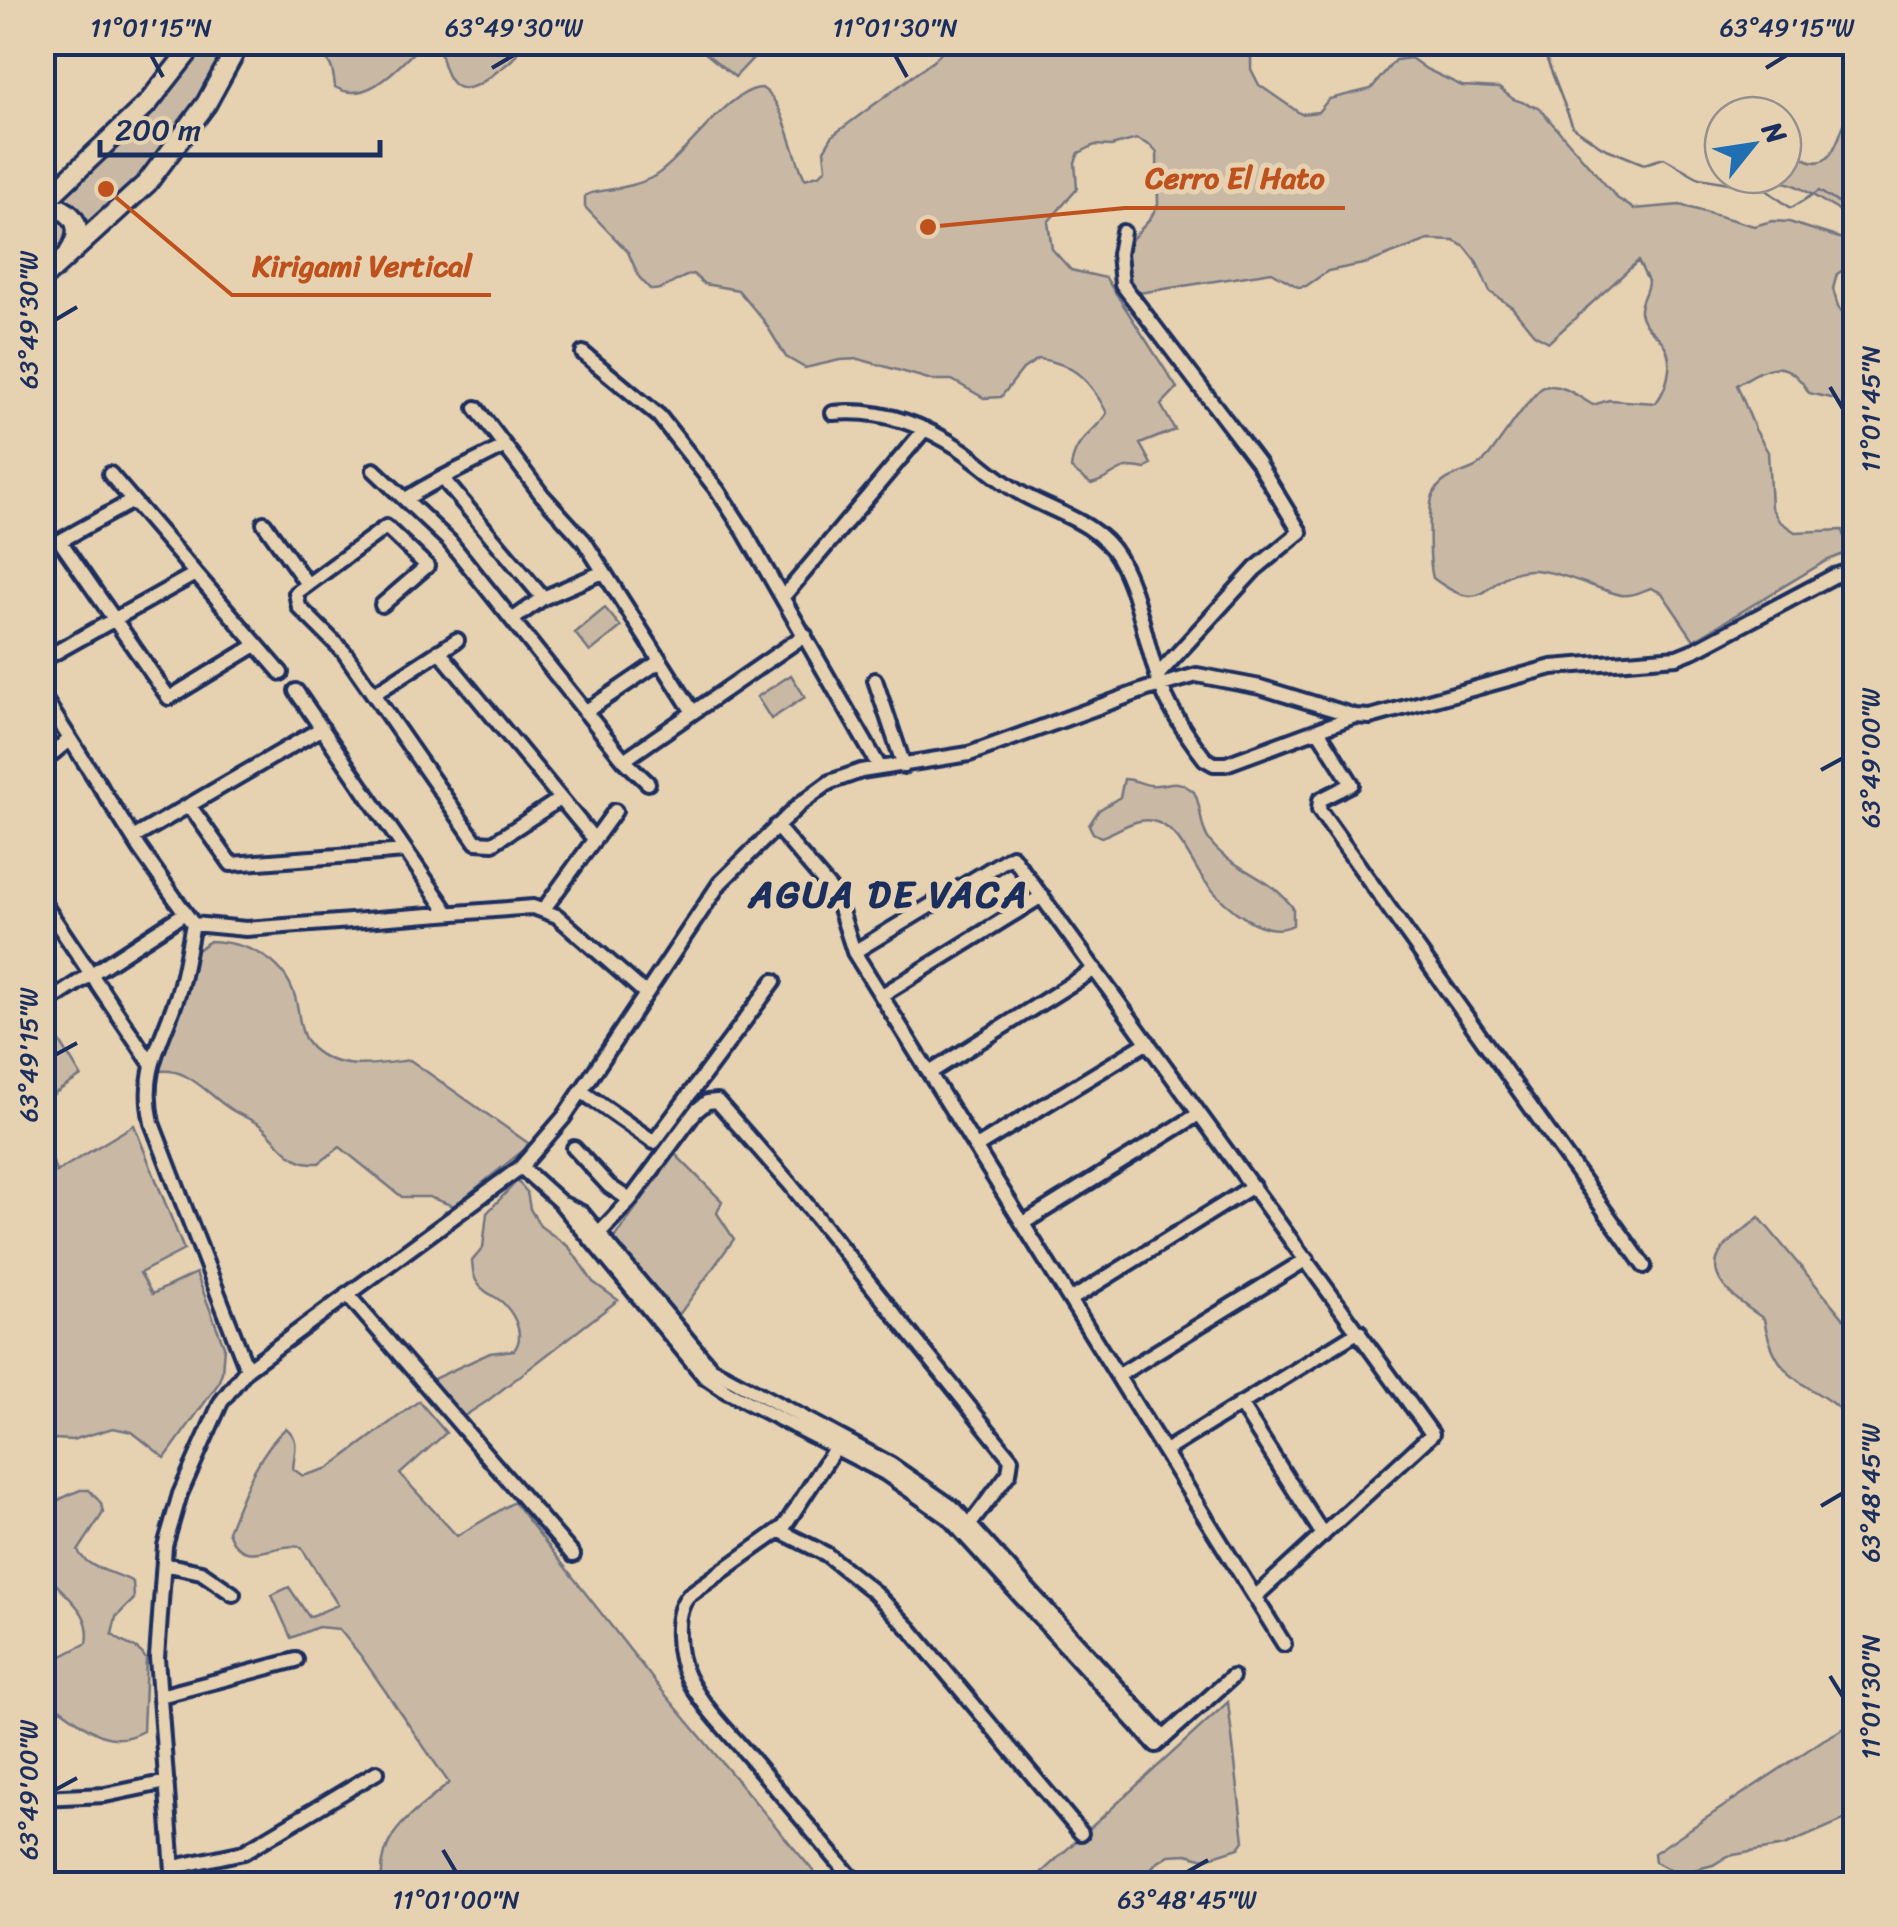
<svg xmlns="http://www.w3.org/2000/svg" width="1898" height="1927" font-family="Sriracha,sans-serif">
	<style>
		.green { fill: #c9b9a4; stroke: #727481; stroke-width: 2.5 }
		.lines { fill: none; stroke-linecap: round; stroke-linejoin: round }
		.stream { stroke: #6b6f7e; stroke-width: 2.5 }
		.minor-casing { stroke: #1b2f5e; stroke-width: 20 }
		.major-casing { stroke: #1b2f5e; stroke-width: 25 }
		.minor { stroke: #e6d1b0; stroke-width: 12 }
		.major { stroke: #e6d1b0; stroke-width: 18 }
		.ticks { fill: none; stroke: #1b2f5e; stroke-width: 4 }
		.labels { text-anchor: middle; stroke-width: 10; stroke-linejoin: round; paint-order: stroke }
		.district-label { font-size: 38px; font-weight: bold; letter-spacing: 2.5px; fill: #1b2f5e; stroke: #e6d1b0 }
		.leader { fill: none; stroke: #bf511c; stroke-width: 4 }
		.callout-dot { fill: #bf511c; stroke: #e6d1b0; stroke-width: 4 }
		.callout-label { font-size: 30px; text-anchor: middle; font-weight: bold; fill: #bf511c; stroke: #e6d1b0; stroke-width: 10; stroke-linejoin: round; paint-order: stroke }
		.neatline { fill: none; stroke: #1b2f5e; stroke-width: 4 }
		.ticks-label { font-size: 25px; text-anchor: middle; fill: #1b2f5e }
	</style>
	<rect width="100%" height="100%" fill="#e6d1b0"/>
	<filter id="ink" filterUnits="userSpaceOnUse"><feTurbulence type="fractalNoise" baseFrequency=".01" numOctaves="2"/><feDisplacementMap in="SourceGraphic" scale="20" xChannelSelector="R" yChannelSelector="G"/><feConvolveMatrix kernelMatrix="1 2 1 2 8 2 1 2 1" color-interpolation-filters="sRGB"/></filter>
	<g filter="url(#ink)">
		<path class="green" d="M204,43H235L207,91L159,161L88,235L50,201C106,152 166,107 204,43Z
			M304,43H423C401,63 368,107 335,87C332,55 326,61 304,43Z
			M438,43V42L521,43C517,59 508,63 495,73C455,106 446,81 438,43Z
			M693,43H757L753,58L735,77Z
			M950,43H1251V69L1259,85L1301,114L1318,112L1329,99L1371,89L1395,60L1411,58L1426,69L1462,86L1499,88L1513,99L1539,108L1617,198L1634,209L1680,205L1754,226L1772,221L1789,222L1855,243V262L1837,274L1833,289L1838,307L1855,331V427L1835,399L1809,393C1787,356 1768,365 1737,385L1755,429L1768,452L1771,507L1779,521L1795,532L1843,530L1849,552L1826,561L1694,640L1662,593L1651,588C1642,591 1629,597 1621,595C1597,589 1554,569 1530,570C1482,572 1491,622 1433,578C1429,565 1428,506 1433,495C1444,470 1472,476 1488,457C1498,445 1533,391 1544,387C1561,382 1579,397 1593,405L1609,400L1656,403C1669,385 1677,355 1658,337C1650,330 1642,323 1640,312C1639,301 1648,292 1648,281L1638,261L1549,342L1534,334L1512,307L1490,292L1476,261L1465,247L1454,241L1428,240L1368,263L1328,271L1306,286L1298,287L1272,272L1132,294L1123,265L1132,239L1150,219L1158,204L1157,153L1151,146L1137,139L1111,146L1095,145L1079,153L1075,162L1077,189L1048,222L1052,249L1071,270L1106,278L1177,388L1161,405L1175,430L1140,444L1151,464L1145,469C1117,462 1116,478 1091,484L1071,469C1074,438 1093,435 1107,413C1091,382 1075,363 1038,359L1023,369L1001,397L984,398L952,380H932L859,359L840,360L805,368L786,357L764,321L738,290L704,284L693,274C677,277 666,291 651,290L639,277L628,252L585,207V196L591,193C610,189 635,187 653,177C684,159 729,88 762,88C785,102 792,154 805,179L821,174L826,168L824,150L833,135L933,61Z
			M1855,104V218C1832,210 1813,192 1791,184C1775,178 1759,184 1744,175H1783V140C1793,144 1797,155 1808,160C1839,173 1840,116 1855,104Z
			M56,214L72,227L65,246L43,267V219Z
			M605,608L621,627L590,652L575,633Z
			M791,675L805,697L771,719L757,697Z
			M1124,779C1134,779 1141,784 1150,785C1171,787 1173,775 1194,792C1203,808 1198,828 1212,844C1235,871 1270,876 1293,908V925C1263,940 1225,906 1207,884C1191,865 1180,826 1152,821C1135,817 1117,832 1101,837L1093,833L1089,825L1099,810L1120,797Z
			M210,941C250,943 289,961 297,1005C300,1020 300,1036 312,1048C339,1073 379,1064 410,1060L528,1143L525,1149L454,1206L429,1197H402L340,1147L319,1163C289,1165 281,1143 261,1126C250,1118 236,1114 226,1106C205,1091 184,1065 156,1072L189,987L197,950Z
			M56,1035L81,1076L43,1101V1042Z
			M134,1125L184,1250L140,1273L152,1294L196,1273L224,1346L222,1372L218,1384L165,1458L132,1432L113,1428L72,1440L54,1439L43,1446V1129L56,1172Z
			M675,1154L722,1201L717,1213L734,1239L676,1319L612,1241Z
			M517,1181L527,1192L530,1209L540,1226L569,1247L593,1282L618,1300L486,1402L458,1420L429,1381L490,1353L514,1350C525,1337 516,1317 505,1305C498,1296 486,1295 479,1285C473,1278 473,1270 472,1261L483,1248L487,1213Z
			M1759,1217L1855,1332V1424C1815,1379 1777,1391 1764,1319C1745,1305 1700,1280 1722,1250C1731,1238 1748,1228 1759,1217Z
			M419,1401L446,1433L400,1474L457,1536L514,1502L659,1687L824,1884H382C378,1830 414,1815 449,1783L361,1656L339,1629L318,1627L291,1638L272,1595L289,1587L309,1617L338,1605L301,1547C274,1541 242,1572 228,1531C242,1497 257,1453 286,1428C301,1440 294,1452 293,1469L303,1476L329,1468Z
			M80,1490H89L101,1503L103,1513L78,1551C89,1571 115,1571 133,1582L134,1599L116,1617L112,1634C123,1646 138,1644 146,1659L143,1731C100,1755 78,1714 43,1699V1666L87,1643C93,1612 66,1598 49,1576V1541L43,1530V1494L56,1501Z
			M1228,1702L1244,1841L1239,1848L1204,1859L1187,1854L1169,1855L1154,1865L1139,1884H1029Z
			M1850,1725H1855V1815L1784,1846L1728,1856L1713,1865L1678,1874L1655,1862L1654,1853L1823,1740Z"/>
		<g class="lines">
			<path class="stream" d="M1540,42L1573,127L1602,147L1644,164L1664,158L1699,178L1765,189L1791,208L1819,191L1856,214"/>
			<g class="minor-casing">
				<path id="minor" d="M1123,232L1119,254L1122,284L1258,463L1300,532L1255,569L1157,676
					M583,353L659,416L718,491L744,531L880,768
					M476,408L542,495L584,541L693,712
					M833,413C881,408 923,424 962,450C983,465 1001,483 1024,495C1057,513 1098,523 1118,557C1140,595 1144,640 1159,680C1168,707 1188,737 1205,759L1214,764H1226L1355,716
					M374,470L449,541L624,760L648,783
					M110,474L281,673
					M444,480L543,598
					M406,499C437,478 472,464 505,446
					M132,501L60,541L169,698L256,645
					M264,523L307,584
					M783,597L925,429
					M382,605L427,566L386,527L296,593L299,607L344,652L476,842L493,843L560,799
					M512,620L543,598L603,572
					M439,651L594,839
					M42,660L195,574
					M875,680L904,766
					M296,691L447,911
					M374,694L457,640
					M42,695L140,849L193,924C188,947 185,972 178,994C162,1043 140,1070 152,1123L247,1369
					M585,712L660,661
					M1318,730L1352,784L1320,800L1319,810L1644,1266
					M624,760L805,635
					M42,762L70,739
					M189,805L231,864L406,851
					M776,826L836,896L854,952L1284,1644
					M133,838L322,728
					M42,901L152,1065
					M544,909L615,811
					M193,924L246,929L533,907L557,916L645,993
					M854,952L1012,856L1432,1434L1255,1597
					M882,995L1042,896
					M42,1006L185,913
					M931,1072L1095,969
					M581,1091L654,1142L774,981
					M978,1146L1148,1042
					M574,1148L609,1186L630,1200
					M521,1167L560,1202L704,1376L726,1391L885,1473L948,1517L1156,1745L1232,1677
					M561,1203L582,1213L711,1368L890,1464L955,1509L1164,1738
					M1025,1222L1199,1114
					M593,1240L630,1200L696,1111L707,1102L717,1101L790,1184L1011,1459L1009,1473L965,1531
					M347,1294L573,1555
					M1072,1299L1253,1186
					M1119,1375L1307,1259
					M1240,1404L1323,1535
					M839,1442L784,1527L689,1595C672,1613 677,1655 687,1676C701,1705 727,1730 748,1755C784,1798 821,1841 857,1884
					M1165,1451L1359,1331
					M780,1531L826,1554L874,1592L910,1629L1081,1833
					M164,1564L201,1572L233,1594
					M160,1696L296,1660
					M42,1798L105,1795L167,1782
					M174,1867L244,1852L377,1772
					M174,1884L157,1658L165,1546L180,1494L221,1402L247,1369L521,1167L564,1117L720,883L800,804L830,782L861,771L969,754L1147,689L1197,675L1260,687L1355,716L1370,717L1552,667L1677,657L1697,649L1834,576L1856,569"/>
			</g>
			<g class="major-casing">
				<path id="major" d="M42,204L148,103L196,42
					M42,211L61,209C81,219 80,236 69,253
					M42,279L147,183L206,104L240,42"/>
			</g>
			<use href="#minor" class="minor"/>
			<use href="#major" class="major"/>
		</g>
	</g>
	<path class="ticks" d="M151,55L163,77M895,55L907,77M492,68L514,55M1766,68L1787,55M55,320L77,307M1830,387L1843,409M1821,770L1843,758M55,1055L77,1043M1821,1506L1843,1493M1830,1676L1843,1697M55,1790L77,1778M443,1850L456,1872M1187,1872L1208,1860"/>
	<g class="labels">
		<g class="district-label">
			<text x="889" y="907">AGUA DE VACA</text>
		</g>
	</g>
	<path class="leader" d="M928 227L1125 208H1345M106 189L232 295H491"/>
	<g class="callout-dot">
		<circle cx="928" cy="227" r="10"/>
		<circle cx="106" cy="189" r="10"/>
	</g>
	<g class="callout-label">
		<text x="1235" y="188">Cerro El Hato</text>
		<text x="362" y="276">Kirigami Vertical</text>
	</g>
	<rect width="1898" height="1927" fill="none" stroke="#e6d1b0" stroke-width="110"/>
	<g transform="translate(1753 145) rotate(60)"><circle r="48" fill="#e6d1b0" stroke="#95908f" stroke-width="2.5"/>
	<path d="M0-8L18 38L0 25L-18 38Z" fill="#1f6fb2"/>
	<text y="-15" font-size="28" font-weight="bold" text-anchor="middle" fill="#1b2f5e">N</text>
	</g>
	<path d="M100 140v15h280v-15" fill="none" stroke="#1b2f5e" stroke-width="5"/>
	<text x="115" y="140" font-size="30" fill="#1b2f5e" stroke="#e6d1b0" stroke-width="8" paint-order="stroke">200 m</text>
	<rect x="55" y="55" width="1788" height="1817" class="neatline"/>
	<g class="ticks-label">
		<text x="151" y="36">11°01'15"N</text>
		<text x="514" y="36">63°49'30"W</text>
		<text x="895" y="36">11°01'30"N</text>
		<text x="1787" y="36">63°49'15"W</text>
		<text transform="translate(28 320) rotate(-90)" y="9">63°49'30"W</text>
		<text transform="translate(1870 409) rotate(-90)" y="9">11°01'45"N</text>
		<text transform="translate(1870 758) rotate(-90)" y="9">63°49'00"W</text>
		<text transform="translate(28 1055) rotate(-90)" y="9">63°49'15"W</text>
		<text transform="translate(1870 1493) rotate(-90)" y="9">63°48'45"W</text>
		<text transform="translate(1870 1697) rotate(-90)" y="9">11°01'30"N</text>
		<text transform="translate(28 1790) rotate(-90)" y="9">63°49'00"W</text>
		<text x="456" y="1908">11°01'00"N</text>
		<text x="1187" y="1908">63°48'45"W</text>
	</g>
</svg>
